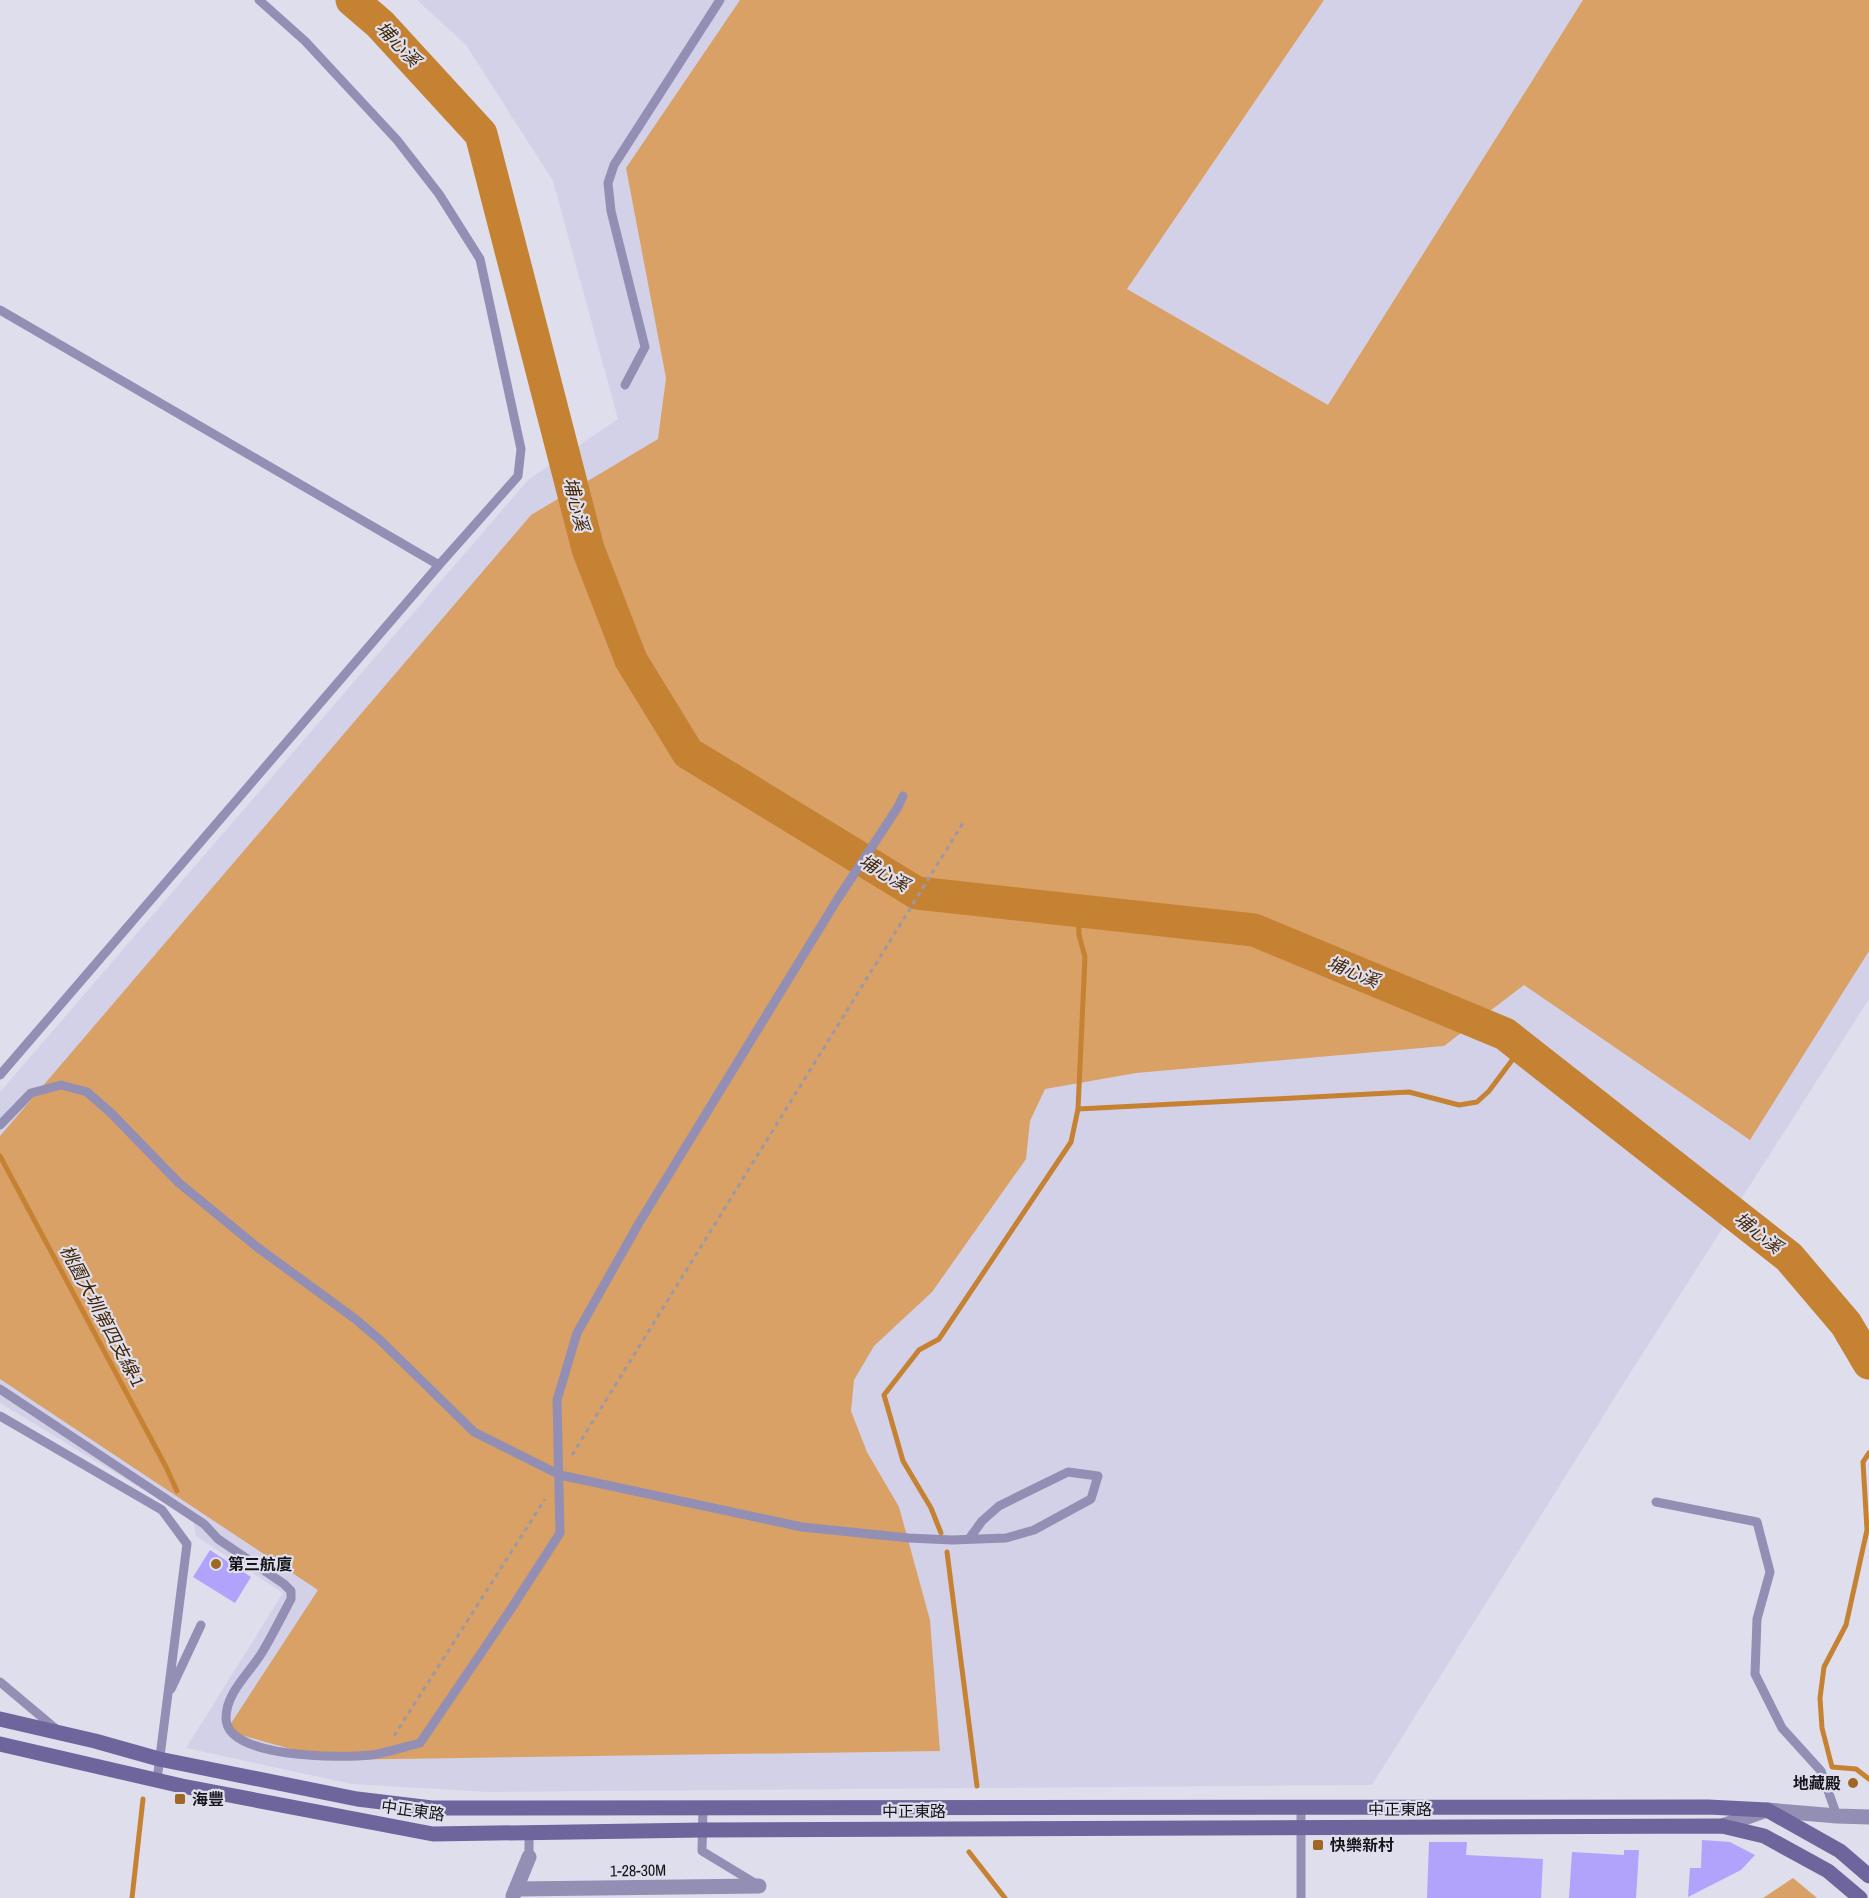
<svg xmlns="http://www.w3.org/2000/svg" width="1869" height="1898" font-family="'Archivo Narrow','Noto Sans TC',sans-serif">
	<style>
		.built { fill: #d3d1e7 }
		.green { fill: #daa166 }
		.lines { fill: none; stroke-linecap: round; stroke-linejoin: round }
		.stream { stroke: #c68233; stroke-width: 5 }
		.river { stroke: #c68233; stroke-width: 33 }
		.building { fill: #b1a3fb }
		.path { stroke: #9a99a5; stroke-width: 3; stroke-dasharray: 4.5 4.5; stroke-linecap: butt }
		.service { stroke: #928eb4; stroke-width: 9 }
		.minor { stroke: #928eb4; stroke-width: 15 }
		.secondary { stroke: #6e659c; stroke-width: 15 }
		.poi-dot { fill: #a06724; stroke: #dfdeed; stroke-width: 2 }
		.labels { text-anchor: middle; stroke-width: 4.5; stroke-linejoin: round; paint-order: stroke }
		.poi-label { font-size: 16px; font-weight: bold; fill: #151419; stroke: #dfdeed; text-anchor: start }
		.street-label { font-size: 16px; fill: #151419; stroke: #dfdeed }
		.water-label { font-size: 18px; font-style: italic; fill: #412504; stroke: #dfdeed }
	</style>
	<rect width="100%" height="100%" fill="#dfdeed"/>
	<path class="built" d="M417,0H1869V999L1639,1359L1372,1785L488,1792L352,1784L186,1748L283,1593L196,1536L193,1520L0,1403V1092L529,479L618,419L553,181L466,45Z"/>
	<path class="green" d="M740,0H1324L1127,289L1328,405L1583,0H1869V951L1750,1140L1524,985L1444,1046L1136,1073L1045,1089L1030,1121L1026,1159L932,1292L874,1346L854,1380L851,1411L867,1452L899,1507L930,1620L940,1751L330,1760L226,1731L318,1590L0,1379V1136L531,515L658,439L666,378L626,168Z
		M1793,1878L1817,1898H1763Z"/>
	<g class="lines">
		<path class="stream" d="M1078,1109L1409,1092L1459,1105L1477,1102L1489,1091L1522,1047
			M0,1156L166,1467L177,1491
			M1869,1453L1863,1462L1867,1530L1846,1625L1824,1667L1820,1698L1822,1728L1832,1767L1856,1769L1869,1779
			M941,1533L931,1508L903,1461L884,1395L919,1350L939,1339L1071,1142L1078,1109L1085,957L1079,935L1078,911
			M947,1552L977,1786
			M969,1852L1005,1898
			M132,1898L143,1799"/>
		<path class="river" d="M352,0L380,24L481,134L588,549L631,660L688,753L917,893L1254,930L1505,1034L1789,1257L1846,1324L1869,1363"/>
	</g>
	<path class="building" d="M210,1550L251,1577L235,1603L193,1577Z
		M1702,1840L1730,1842L1755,1855L1741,1870L1688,1897L1690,1868H1701Z
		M1429,1842H1467L1466,1855L1543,1859L1541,1898H1427Z
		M1624,1850H1639L1636,1898H1569L1572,1852L1624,1855Z"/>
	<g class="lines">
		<path class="path" d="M572,1455L963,823
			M394,1736L545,1499"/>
		<path class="service" d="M0,310L439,565
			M625,385L645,347L611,211L608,183L614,165L720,0
			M0,1075L439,565L518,476L521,449L480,259L439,194L397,140L305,41L259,0
			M0,1125L31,1093L61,1085L87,1092L111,1113L179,1183L257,1247L354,1318L380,1340L474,1432L560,1475L802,1527L909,1538L952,1540L1006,1538L1034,1530L1091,1499L1098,1476L1068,1472L1025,1493L999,1506L982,1521L969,1539
			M0,1389L204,1524L218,1539L284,1584L291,1591V1599C282,1616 273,1634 263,1651C250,1673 226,1692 226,1718C226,1759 343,1758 371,1755C387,1753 404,1747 420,1743L511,1609L560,1533L557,1400L577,1333L639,1223L837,900L898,807L903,796
			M0,1416L162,1510L187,1544L157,1780
			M1656,1502L1757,1522L1770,1572L1757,1619L1755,1674L1782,1728L1821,1771L1837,1816
			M0,1682L56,1729
			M171,1689L201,1625
			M703,1808L702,1851L758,1885
			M529,1857V1833
			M1301,1898V1809"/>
		<path class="minor" d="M1722,1826L1767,1810L1837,1816L1869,1817
			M517,1889L759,1886
			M513,1896L529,1857"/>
		<path class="secondary" d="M0,1719L95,1741L159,1759L357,1799L432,1808L1708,1807L1767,1810L1840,1851L1869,1876
			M0,1744L182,1786L433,1834L703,1830L1722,1826L1764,1836L1828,1871L1860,1898"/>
	</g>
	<g class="poi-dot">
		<circle cx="216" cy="1564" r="6"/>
		<circle cx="1853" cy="1783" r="6"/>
		<rect x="174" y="1793" width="12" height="12" rx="3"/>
		<rect x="1312" y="1839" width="12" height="12" rx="3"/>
	</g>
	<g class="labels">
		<g class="poi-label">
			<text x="228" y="1570">第三航廈</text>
			<text x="1841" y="1789" text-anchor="end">地藏殿</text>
			<text x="192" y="1805">海豐</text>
			<text x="1330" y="1851">快樂新村</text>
		</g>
		<g class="street-label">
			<text x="1400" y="1815">中正東路</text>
			<text transform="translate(413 1810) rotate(8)" y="6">中正東路</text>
			<text x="914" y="1817">中正東路</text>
			<text transform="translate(638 1870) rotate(-1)" y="6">1-28-30M</text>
		</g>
		<g class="water-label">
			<text transform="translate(398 44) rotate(46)" y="6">埔心溪</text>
			<text transform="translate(576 504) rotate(76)" y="6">埔心溪</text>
			<text transform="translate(884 873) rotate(31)" y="6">埔心溪</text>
			<text transform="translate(1353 972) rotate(22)" y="6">埔心溪</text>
			<text transform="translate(1758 1233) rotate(38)" y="6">埔心溪</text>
			<text transform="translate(102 1316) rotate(62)" y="6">桃園大圳第四支線-1</text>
		</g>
	</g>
</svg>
